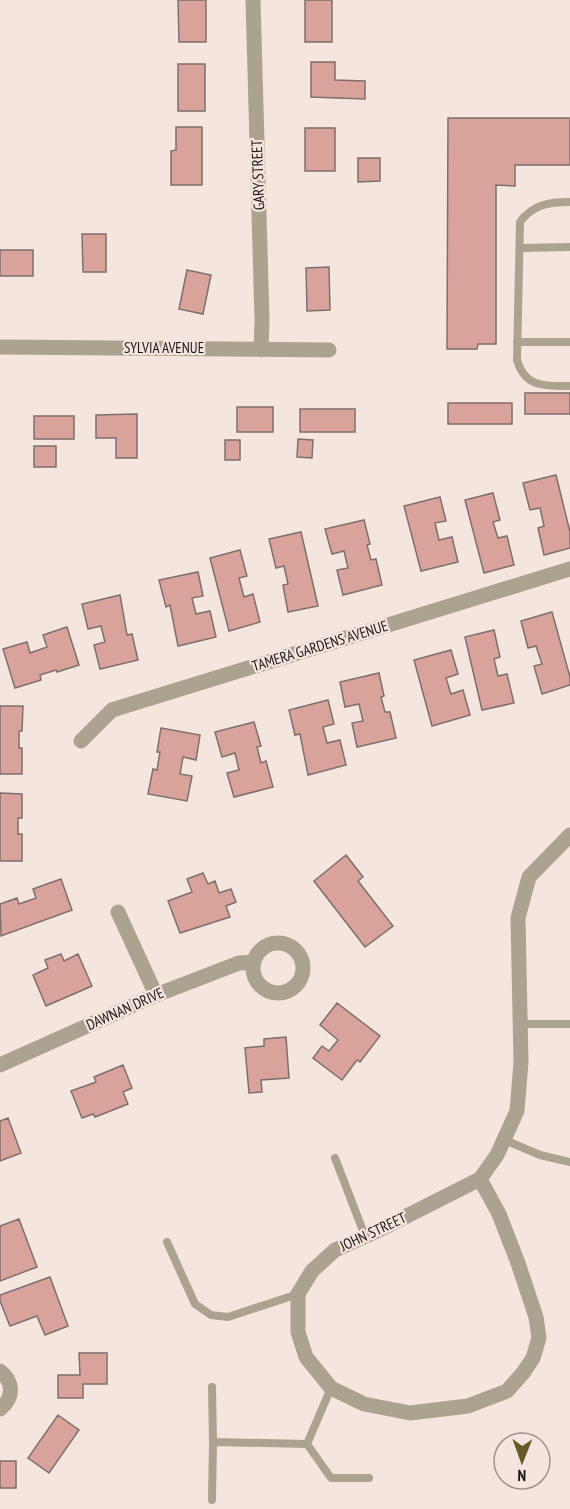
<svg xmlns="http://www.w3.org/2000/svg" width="570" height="1509" font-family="'PT Sans Narrow',sans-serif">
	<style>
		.building { fill: #d9a39c; stroke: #7e6f6d; stroke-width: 1.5 }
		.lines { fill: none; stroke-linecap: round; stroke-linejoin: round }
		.lane { stroke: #aba38f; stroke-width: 8 }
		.street { stroke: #aba38f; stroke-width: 15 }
		.labels { text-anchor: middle; stroke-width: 4.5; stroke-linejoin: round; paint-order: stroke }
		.street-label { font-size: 15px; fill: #1d1816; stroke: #f4e5de }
	</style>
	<rect width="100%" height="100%" fill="#f4e5de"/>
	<path class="building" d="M178,0H206V42H179Z
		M305,0H332V42H305Z
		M311,62H335V80L365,81V99L311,97Z
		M178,64H205V111H178Z
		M448,118H570V165H515V186L496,185V344H478L477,349H447Z
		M176,127H202V185H171V151L176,150Z
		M305,128H335V171H305Z
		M358,158H380V181L358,182Z
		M82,234H106V272H83Z
		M0,250H33V276H0Z
		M329,267L330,310L307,311L306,268Z
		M187,270L211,275L203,314L179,309Z
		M525,393H570V414H525Z
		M448,403H512V424H448Z
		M237,407H273V432H237Z
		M300,409H355V432H300Z
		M137,414V458H116V438H96V415Z
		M34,416H74V439H34Z
		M298,439L313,440L312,458L297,457Z
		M225,440H240V460H225Z
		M34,446H56V467H34Z
		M556,475L570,532V548L544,555L538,528L544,526L540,508L530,510L523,483Z
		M493,493L500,520L493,522L498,538L507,536L514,565L484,573L465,500Z
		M440,497L446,521L435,523L439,540L452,537L458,562L421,571L404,506Z
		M364,520L370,544L367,545L371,560L376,559L382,585L343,595L337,570L348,568L344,551L332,554L325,529Z
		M301,532L318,606L288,612L283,585L288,584L284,566L276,568L269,539Z
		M240,550L247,576L239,578L244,597L253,594L260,622L229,631L210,558Z
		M198,572L203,596L192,598L196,614L210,611L216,637L178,646L170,605L166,607L159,580Z
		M120,595L127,635L132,634L138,660L100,669L94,645L105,642L101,626L88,629L82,604Z
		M552,612L570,677V685L542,694L534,666L542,664L536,646L528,648L521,621Z
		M67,627L79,665L57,672L56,670L40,675L41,680L15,688L3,649L27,642L30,653L47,647L43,635Z
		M494,630L500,657L494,659L498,676L507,674L514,703L482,710L465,637Z
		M451,650L458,674L446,678L451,694L463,690L470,715L432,726L414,660Z
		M379,673L384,696L381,697L385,712H390L396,738L357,747L352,723L363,721L359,704L345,707L340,682Z
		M328,700L334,724L323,727L327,743L340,740L346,765L308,775L300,734L295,735L289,710Z
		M0,706H23L22,731H19V748H22V774H0Z
		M254,722L261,746L257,747L261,763L266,761L273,787L234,797L227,773L239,770L235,753L222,757L215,732Z
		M161,728L200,735L196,760L183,757L180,774L192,776L187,801L148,794L153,769L157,770L160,752H157Z
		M0,793L22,794V818H18V834H22V861H0Z
		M346,855L363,877L358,881L393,926L365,947L314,881Z
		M203,873L208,884L215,881L219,893L231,889L236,902L226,906L230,917L180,933L168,901L192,892L187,879Z
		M61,879L72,910L1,936L0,904L17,898L19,904L36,898L33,889Z
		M61,954L64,961L78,954L92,986L46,1006L33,975L48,968L45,960Z
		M337,1003L380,1036L360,1062L357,1060L342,1080L313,1058L322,1046L329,1051L338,1040L320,1025Z
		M286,1037L289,1078L261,1080L262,1092L249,1093L245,1048L264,1046V1039Z
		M123,1065L132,1088L123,1092L128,1104L95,1117L93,1114L82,1118L71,1091L96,1082L94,1077Z
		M8,1118L21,1153L0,1161V1121Z
		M19,1219L37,1267L0,1281V1226Z
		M50,1277L68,1326L45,1335L37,1316L10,1326L0,1301V1295Z
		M79,1353H107V1384H83V1398H58V1375H80Z
		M58,1415L79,1430L49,1473L28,1458Z
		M0,1461H16V1488H0Z"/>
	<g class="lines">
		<path class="lane" d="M570,202C550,202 533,204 520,222L517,360C525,388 545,386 570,386
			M520,248L570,247
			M517,342H570
			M521,1024H570
			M505,1140L540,1155L570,1162
			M335,1158L365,1236
			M167,1242L195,1304L211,1315L228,1317L298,1294
			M212,1387L213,1442
			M307,1444L331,1478H369
			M212,1500L213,1442L307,1444L331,1388"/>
		<path class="street" d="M253,0L262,320L261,350
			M0,347L329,350
			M81,741L112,710L570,569
			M118,912L156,995
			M253 968a25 25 0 1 1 50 0a25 25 0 1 1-50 0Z
			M0,1065L156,995L239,963L253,962
			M480,1179L499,1214L518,1263L536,1317L539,1338L533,1358L523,1373L507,1391L468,1406L410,1413L364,1404L331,1388L306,1357L298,1332V1294L312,1271L335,1250L377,1231L480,1179L497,1155L517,1111L521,1062L518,918L529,877L570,835
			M0,1371C14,1382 14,1398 0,1409"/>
	</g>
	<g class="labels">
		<g class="street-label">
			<text transform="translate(258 175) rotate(-92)" y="5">GARY STREET</text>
			<text x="164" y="353">SYLVIA AVENUE</text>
			<text transform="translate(320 646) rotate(-17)" y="5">TAMERA GARDENS AVENUE</text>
			<text transform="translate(125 1009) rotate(-24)" y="5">DAWNAN DRIVE</text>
			<text transform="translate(373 1232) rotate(-25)" y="5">JOHN STREET</text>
		</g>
	</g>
	<g transform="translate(522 1461) rotate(181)"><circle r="28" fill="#f4e5de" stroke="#9e938e" stroke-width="1.5"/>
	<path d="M0-4.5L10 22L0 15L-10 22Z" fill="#675a27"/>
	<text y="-9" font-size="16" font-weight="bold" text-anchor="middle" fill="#1d1816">N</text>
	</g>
</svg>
